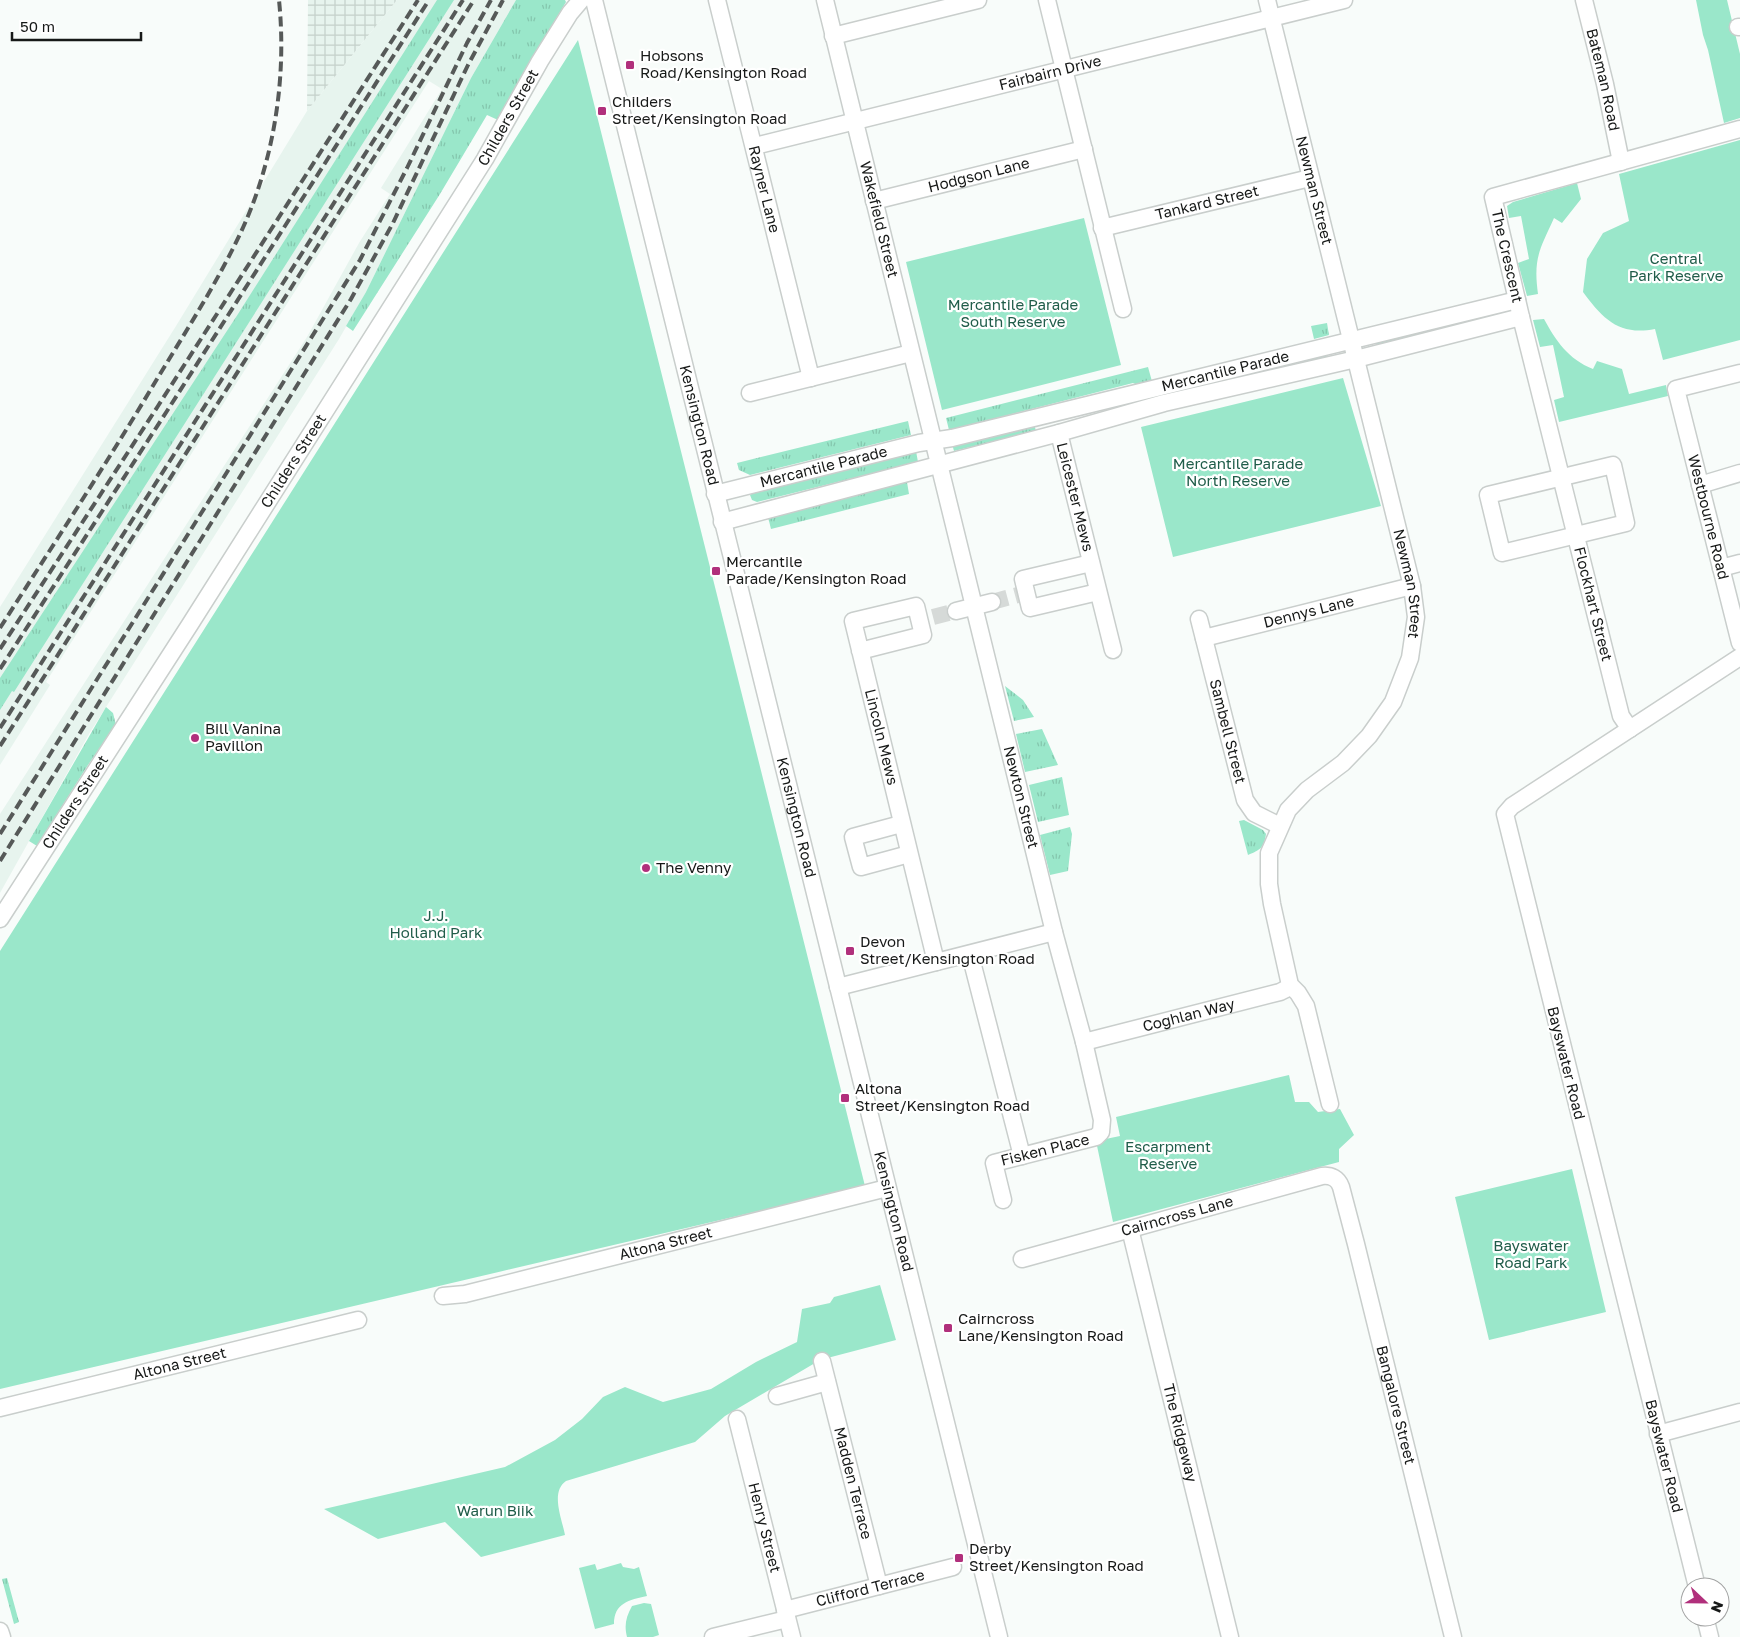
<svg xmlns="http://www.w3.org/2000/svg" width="1740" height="1637" font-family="'Golos Text',sans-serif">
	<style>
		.built { fill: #e7f4ee }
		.industrial { fill: url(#industrial-grid) }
		.grass { fill: url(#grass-tufts) }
		.green { fill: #9ae7ca }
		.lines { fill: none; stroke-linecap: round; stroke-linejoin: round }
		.minor-tunnel { stroke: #d6dad8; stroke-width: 16; stroke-dasharray: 16 8; stroke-linecap: butt }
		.minor-casing { stroke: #c9cecc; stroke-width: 19 }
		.minor { stroke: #fff; stroke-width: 16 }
		.rail { stroke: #565958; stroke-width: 4; stroke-dasharray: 10 5; stroke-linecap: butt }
		.poi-dot { fill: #b1307c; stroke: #fff; stroke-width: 2 }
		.labels { text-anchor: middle; stroke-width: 4.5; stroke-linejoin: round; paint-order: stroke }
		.poi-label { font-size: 15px; fill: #171918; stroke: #fff; text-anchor: start }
		.street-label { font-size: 15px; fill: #171918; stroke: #fff }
		.park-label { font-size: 15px; fill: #205d4a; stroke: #fff }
	</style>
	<defs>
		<pattern id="industrial-grid" width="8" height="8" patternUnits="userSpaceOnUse" patternTransform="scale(1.25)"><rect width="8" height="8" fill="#e7f4ee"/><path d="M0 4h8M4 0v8" fill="none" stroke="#c5d1cb"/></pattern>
		<pattern id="grass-tufts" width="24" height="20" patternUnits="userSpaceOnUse" patternTransform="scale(1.25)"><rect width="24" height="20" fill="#9ae7ca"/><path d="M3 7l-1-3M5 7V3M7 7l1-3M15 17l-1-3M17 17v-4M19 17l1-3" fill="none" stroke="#84c6ad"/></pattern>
	</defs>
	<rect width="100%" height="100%" fill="#f8fcfa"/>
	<path class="built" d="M397,0H516L471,78L366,292L339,339L89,734L0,893V814L307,337L359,243L390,194L381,188L442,89L429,81L46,682L50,685L0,765V607L176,326L307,111Z"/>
	<path class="industrial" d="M308,0H397L307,111Z"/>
	<path class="grass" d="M437,0H454L14,692L12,691L0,710V678L238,314Z
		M516,0H565L566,2L529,64L498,120L487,115L440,194L353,331L346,326L366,292L471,78Z
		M1501,311V315L1376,345L1375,341Z
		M1327,323L1329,335L1314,339L1311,326Z
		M1327,353L1328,358L1233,382L1232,377Z
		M1148,367L1153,385L1142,387L1133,383L949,430L946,418Z
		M908,421L911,435L750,475L739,470L737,463Z
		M1034,424L1036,431L954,451L952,444Z
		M916,451L918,462L757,502L752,500L750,495L756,491Z
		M907,482L909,494L771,529L768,517Z
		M1005,686L1023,700L1034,717L1014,721Z
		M106,707L113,713L116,725L88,765L37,846L29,841Z
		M1042,729L1058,765L1025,772L1016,734Z
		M1062,777L1069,815L1038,822L1029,785Z
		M1244,820L1263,830L1266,834C1264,848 1260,850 1248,855L1239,821Z
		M1070,827L1072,834L1068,871L1050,875L1040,835Z
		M7,1578L19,1622L14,1624L2,1579Z"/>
	<path class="green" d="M1696,0H1727L1740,54V118L1724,123L1708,50L1703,35Z
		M578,40L865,1186L0,1389V951Z
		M1740,140V340L1663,360L1655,329C1619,336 1603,319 1583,292L1587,259L1603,233L1629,221L1619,174Z
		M1577,183L1581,199L1562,223L1554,218C1540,249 1533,258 1538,294L1527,296L1518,263L1529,259L1521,216L1509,218L1507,206L1513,202Z
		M1084,218L1121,365L942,410L906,262Z
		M1544,319C1556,341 1568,359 1593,369L1597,361L1622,369L1629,394L1666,385L1668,396L1559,422L1554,400L1564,397L1553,345L1540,347L1533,320Z
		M1343,378L1381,506L1173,557L1141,427Z
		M1289,1075L1295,1102H1309L1318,1112L1340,1109L1354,1135L1339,1149V1162L1113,1222L1096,1141L1120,1136L1116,1117Z
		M1572,1169L1606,1312L1489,1340L1455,1197Z
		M880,1285L896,1340L816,1361L815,1363L725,1416L695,1442L566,1481C550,1492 562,1519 565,1535L481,1557L445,1522L378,1539L324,1509L505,1467L555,1440L582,1419L603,1397L625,1387L663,1402L711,1389L756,1362L797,1342L802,1309L830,1303L834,1297Z
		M621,1563L623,1567L634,1569L639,1567L647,1596C629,1600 614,1603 614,1624L595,1629L579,1568L595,1564L597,1570Z
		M644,1603L651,1604L659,1635L653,1637H627C624,1625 626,1617 632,1606Z"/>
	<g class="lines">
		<path class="minor-tunnel" d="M992,602L1018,595
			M933,617L956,611"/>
		<g class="minor-casing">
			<g id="minor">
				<path id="s1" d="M594,0L999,1637"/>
				<path id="s2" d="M717,0L811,378"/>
				<path id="s3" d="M825,0L1054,932L1084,1042L1102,1120L1101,1132L1096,1137L994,1163L1003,1200"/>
				<path d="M1047,0L1123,309"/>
				<path id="s4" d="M1267,0L1412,586L1416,617L1410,658L1393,702L1369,736L1343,763L1307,790L1288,810L1269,853V884L1272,904L1290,985L1298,993L1306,1006L1330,1104"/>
				<path id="s5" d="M1584,0L1605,84L1621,162"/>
				<path d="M1738,27H1740"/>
				<path d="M833,36L978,0"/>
				<path id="s6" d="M755,146L1344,0"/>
				<path id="s7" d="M874,201L1084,149"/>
				<path id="s8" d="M1102,228L1310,178"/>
				<path id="s9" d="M1740,373L1676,389L1740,643"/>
				<path d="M750,393L911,353"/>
				<path id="s10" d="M1059,433L1113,650"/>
				<path d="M1613,465L1626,523L1502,553L1488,495Z"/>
				<path d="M1700,485L1740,473"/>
				<path id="s11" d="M715,494L919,443L952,438L1517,300"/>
				<path d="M722,522L1059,433L1164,403L1356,359L1521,317"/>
				<path d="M1091,563L1023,579L1030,608L1098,592"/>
				<path d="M1721,568L1740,563"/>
				<path d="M956,611L992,602"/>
				<path id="s12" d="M1199,619L1245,800L1254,813L1280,826"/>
				<path id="s13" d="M1204,638L1412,586"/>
				<path id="s14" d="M860,651L923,635L916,606L853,621L936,962"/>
				<path d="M1630,729L1621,716L1521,317L1493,197L1740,129"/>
				<path d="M901,824L853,837L861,867L909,854"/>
				<path id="s15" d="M0,919L189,626L485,159L540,61L570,13L581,0"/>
				<path d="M970,954L1022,1156"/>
				<path d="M838,987L1054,932"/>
				<path id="s16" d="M1084,1042L1280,992L1286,989L1290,985"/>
				<path id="s17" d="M1130,1229L1230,1637"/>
				<path id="s18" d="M1022,1259L1322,1176C1331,1175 1338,1178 1341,1187L1356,1244L1453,1637"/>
				<path id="s19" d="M443,1296L465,1294L887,1188"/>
				<path id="s20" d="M822,1361L879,1586"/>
				<path d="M777,1396L827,1382"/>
				<path id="s21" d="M0,1408L358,1320"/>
				<path id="s22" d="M737,1419L792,1637"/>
				<path d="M1658,1434L1740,1412"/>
				<path d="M1697,1587L1505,814L1512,806L1740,657"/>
				<path id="s23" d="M785,1610L953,1567"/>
				<path d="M1705,1617L1710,1637"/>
				<path d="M0,1631L2,1637"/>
				<path d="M713,1637L787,1619"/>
			</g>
		</g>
		<use href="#minor" class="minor"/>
		<path class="rail" d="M0,628C53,545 107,463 157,379C186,331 217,283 241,232C274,161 287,78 279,0
			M0,649L158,406L418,0
			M0,669L167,411L429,0
			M0,728L463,0
			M0,746L474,0
			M0,834L360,260L407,168L467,43L491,0
			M0,861L351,299L393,223L468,65L503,0"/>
	</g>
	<g class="poi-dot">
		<rect x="625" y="60" width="10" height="10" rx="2.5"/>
		<rect x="597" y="106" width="10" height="10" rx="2.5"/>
		<rect x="711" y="566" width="10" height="10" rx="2.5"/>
		<circle cx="195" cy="738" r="5"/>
		<circle cx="646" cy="868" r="5"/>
		<rect x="845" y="946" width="10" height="10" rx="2.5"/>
		<rect x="840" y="1093" width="10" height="10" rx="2.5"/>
		<rect x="943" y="1323" width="10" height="10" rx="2.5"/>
		<rect x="954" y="1553" width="10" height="10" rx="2.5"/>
	</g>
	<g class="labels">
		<g class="poi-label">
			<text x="640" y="61">Hobsons<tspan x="640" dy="17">Road/Kensington Road</tspan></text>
			<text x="612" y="107">Childers<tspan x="612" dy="17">Street/Kensington Road</tspan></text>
			<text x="726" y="567">Mercantile<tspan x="726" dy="17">Parade/Kensington Road</tspan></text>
			<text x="205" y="734">Bill Vanina<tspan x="205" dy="17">Pavillon</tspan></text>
			<text x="656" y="873">The Venny</text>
			<text x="860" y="947">Devon<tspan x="860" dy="17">Street/Kensington Road</tspan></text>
			<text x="855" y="1094">Altona<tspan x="855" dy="17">Street/Kensington Road</tspan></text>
			<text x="958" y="1324">Cairncross<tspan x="958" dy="17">Lane/Kensington Road</tspan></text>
			<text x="969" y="1554">Derby<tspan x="969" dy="17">Street/Kensington Road</tspan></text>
		</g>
		<g class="street-label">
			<text dy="5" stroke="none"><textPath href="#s6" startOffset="304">Fairbairn Drive</textPath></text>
			<text dy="5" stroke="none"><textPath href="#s5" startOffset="82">Bateman Road</textPath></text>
			<text dy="5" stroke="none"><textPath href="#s15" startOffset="949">Childers Street</textPath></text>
			<text dy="5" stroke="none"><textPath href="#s7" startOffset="108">Hodgson Lane</textPath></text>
			<text dy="5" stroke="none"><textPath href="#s2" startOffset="195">Rayner Lane</textPath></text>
			<text dy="5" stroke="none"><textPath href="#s4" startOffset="196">Newman Street</textPath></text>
			<text dy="5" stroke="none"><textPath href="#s8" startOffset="108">Tankard Street</textPath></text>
			<text dy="5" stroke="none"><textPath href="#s3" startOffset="226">Wakefield Street</textPath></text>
			<text transform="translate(1507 256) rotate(77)" y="5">The Crescent</text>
			<text dy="5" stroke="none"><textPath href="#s11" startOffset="525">Mercantile Parade</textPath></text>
			<text dy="5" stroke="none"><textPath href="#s1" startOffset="438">Kensington Road</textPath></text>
			<text dy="5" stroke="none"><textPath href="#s15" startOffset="544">Childers Street</textPath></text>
			<text dy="5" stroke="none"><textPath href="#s11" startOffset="112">Mercantile Parade</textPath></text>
			<text dy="5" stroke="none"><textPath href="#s10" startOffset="66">Leicester Mews</textPath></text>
			<text dy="5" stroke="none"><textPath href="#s9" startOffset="198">Westbourne Road</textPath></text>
			<text dy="5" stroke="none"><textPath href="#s4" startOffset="601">Newman Street</textPath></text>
			<text transform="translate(1593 604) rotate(76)" y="5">Flockhart Street</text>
			<text dy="5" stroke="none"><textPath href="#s13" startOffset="108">Dennys Lane</textPath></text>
			<text dy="5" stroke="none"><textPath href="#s12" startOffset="116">Sambell Street</textPath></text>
			<text dy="5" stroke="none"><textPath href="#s14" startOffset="279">Lincoln Mews</textPath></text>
			<text dy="5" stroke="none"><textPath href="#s3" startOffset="821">Newton Street</textPath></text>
			<text dy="5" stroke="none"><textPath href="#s15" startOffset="139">Childers Street</textPath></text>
			<text dy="5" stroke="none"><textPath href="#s1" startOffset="842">Kensington Road</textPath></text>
			<text dy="5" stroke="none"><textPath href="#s16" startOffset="108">Coghlan Way</textPath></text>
			<text transform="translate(1566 1063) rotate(76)" y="5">Bayswater Road</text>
			<text transform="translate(1045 1150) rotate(-14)" y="5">Fisken Place</text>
			<text dy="5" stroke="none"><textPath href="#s1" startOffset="1248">Kensington Road</textPath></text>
			<text dy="5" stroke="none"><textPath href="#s18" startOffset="161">Cairncross Lane</textPath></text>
			<text dy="5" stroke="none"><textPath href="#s19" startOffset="229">Altona Street</textPath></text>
			<text dy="5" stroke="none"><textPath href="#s21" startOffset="185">Altona Street</textPath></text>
			<text dy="5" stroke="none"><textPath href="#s18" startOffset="560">Bangalore Street</textPath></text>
			<text dy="5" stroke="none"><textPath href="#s17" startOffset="210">The Ridgeway</textPath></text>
			<text transform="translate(1664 1456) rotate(76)" y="5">Bayswater Road</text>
			<text dy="5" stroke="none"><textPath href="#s20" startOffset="126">Madden Terrace</textPath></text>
			<text dy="5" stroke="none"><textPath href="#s22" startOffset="112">Henry Street</textPath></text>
			<text dy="5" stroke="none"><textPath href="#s23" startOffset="88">Clifford Terrace</textPath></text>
		</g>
		<g class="park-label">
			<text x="1676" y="264">Central<tspan x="1676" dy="17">Park Reserve</tspan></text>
			<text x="1013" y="310">Mercantile Parade<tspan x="1013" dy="17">South Reserve</tspan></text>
			<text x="1238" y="469">Mercantile Parade<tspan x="1238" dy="17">North Reserve</tspan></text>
			<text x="436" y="921">J.J.<tspan x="436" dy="17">Holland Park</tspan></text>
			<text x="1168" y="1152">Escarpment<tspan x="1168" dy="17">Reserve</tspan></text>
			<text x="1531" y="1251">Bayswater<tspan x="1531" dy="17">Road Park</tspan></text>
			<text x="495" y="1516">Warun Biik</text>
		</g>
	</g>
	<g transform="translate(1705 1602) rotate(112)"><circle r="24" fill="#ffffff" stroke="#a2a3a3"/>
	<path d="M0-4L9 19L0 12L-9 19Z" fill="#b1307c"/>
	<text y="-8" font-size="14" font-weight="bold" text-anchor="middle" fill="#171918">N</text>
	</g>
	<path d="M12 32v8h129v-8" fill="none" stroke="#171918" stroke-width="2.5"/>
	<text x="20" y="32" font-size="15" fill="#171918" stroke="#ffffff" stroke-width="4" paint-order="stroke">50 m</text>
</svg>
